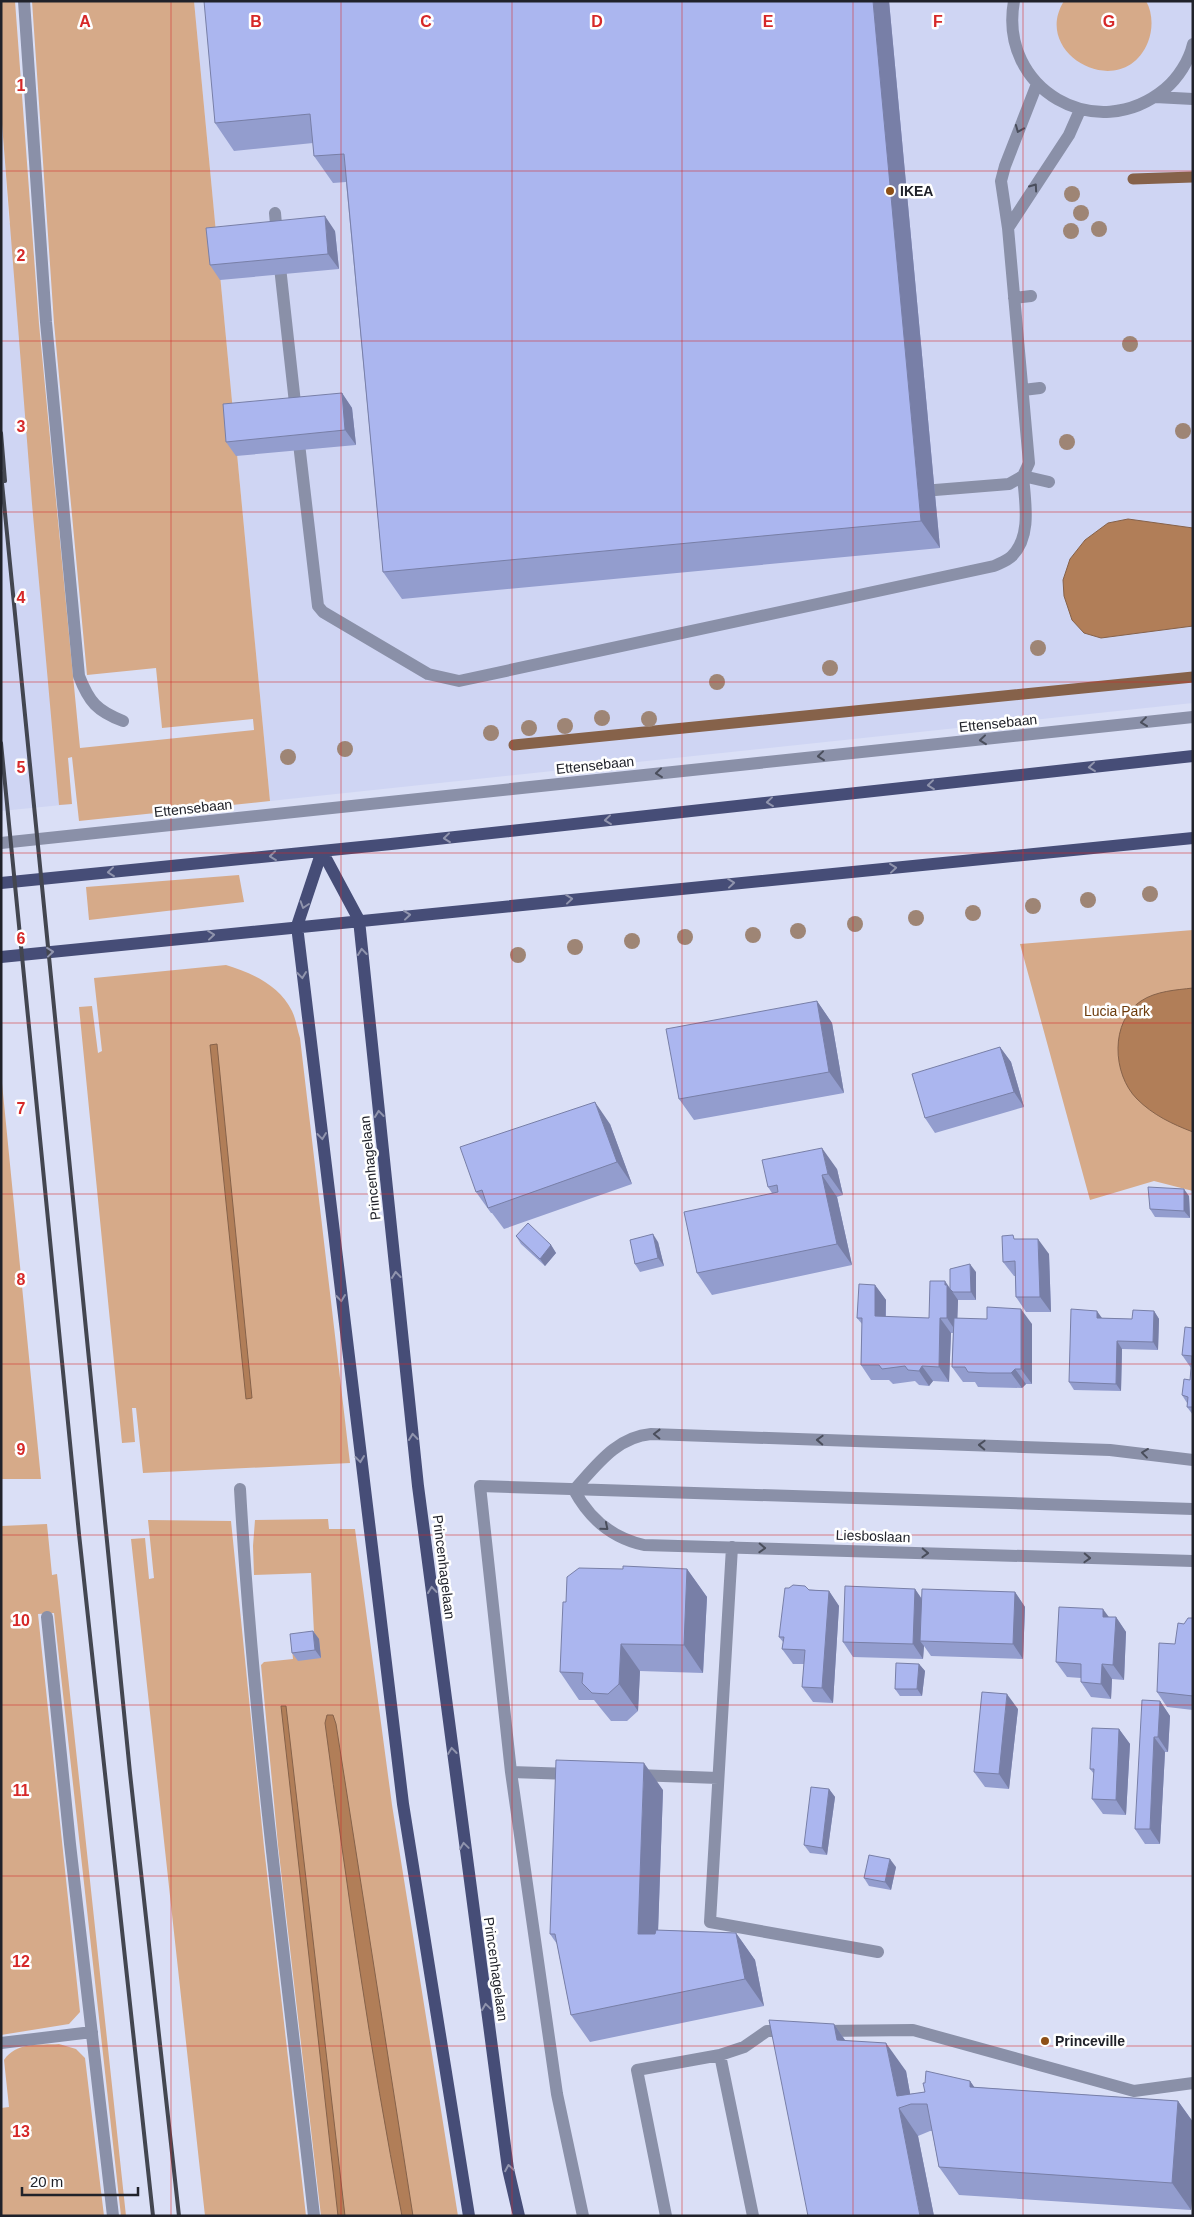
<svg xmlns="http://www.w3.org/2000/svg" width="1194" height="2217" font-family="Arial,sans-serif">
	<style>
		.built { fill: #cfd5f3 }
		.green { fill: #d6aa89 }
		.water { fill: #b17e58; stroke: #86624a }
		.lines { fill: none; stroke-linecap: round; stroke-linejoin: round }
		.stream { stroke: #86624a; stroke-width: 11 }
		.minor { stroke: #8a90a8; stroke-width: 12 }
		.major { stroke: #464d77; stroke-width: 12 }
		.rail { stroke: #434650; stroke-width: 4 }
		.tree { fill: #9e8575 }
		.wall { fill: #939dce }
		.shaded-wall { fill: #787fa7 }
		.building { fill: #abb6ef; stroke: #787fa7 }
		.oneway { stroke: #4a4e5c }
		.oneway2 { stroke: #9094ad }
		.grid { fill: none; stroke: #d62828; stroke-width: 1; stroke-opacity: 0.55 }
		.poi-dot { fill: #8e5016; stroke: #fff; stroke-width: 2 }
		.labels { text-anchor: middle; stroke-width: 5; stroke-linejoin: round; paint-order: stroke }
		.poi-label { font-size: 14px; font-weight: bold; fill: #20222a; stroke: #fff; text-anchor: start }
		.street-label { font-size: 14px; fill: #20222a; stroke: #fff }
		.park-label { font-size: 14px; fill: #6d3b0c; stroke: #fff }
		.grid-label { font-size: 16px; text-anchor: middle; font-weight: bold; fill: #d62828; stroke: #fff; stroke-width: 5; stroke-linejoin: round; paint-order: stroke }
	</style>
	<rect width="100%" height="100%" fill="#dadff6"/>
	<path class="built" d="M194,1H1193V703L270,801Z
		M1,113L9,223H18L72,804L1,811Z"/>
	<path class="green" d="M1,1H15L39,324L80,748L254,730L253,719L162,728L156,668L87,675L54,323L32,1H194L270,801L79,821L72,757L68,758L72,804L59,805L32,504L2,124Z
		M1064,1H1146C1153,13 1153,29 1148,42C1123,104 1030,55 1064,1Z
		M239,875L244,902L89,920L86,887Z
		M1193,930V1191L1154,1181L1090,1200L1020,944Z
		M226,965C252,973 279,985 292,1011C296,1019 297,1029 300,1038L350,1463L143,1473L136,1408H132L135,1442L122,1443L79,1007L92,1006L98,1053L102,1051L94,978Z
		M1,1073L41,1479H1Z
		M328,1519L329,1529H355L392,1805L458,2216H321L278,1845L261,1665L264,1662L293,1659L291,1637L314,1633L311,1573L254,1575L253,1546L255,1520Z
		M148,1520L231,1521L264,1847L306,2216H205L131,1539L145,1538L149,1579L154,1578Z
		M47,1524L52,1575L57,1574L59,1592L126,2216H121L54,1613L38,1614L80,2012L69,2024L1,2035V1526Z
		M59,2044L76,2049L85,2058L104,2216H1V2108L9,2107L4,2060C16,2042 39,2045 59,2044Z"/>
	<path class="water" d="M1128,519L1193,528V626L1101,638L1084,633L1072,620L1064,596L1063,580L1070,559L1085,540L1108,523Z
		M1193,988V1132C1172,1124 1153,1115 1137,1099C1112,1074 1110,1021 1141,1001C1156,991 1176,990 1193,988Z
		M217,1044L252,1398L246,1399L210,1045Z
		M281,1706H286L345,2216H338Z
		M327,1715H333L336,1724L413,2216H402C370,2053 347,1887 325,1723Z"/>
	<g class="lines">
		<path class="stream" d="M1133,179L1193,177
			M514,745L1193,677"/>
		<path class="minor" d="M24,1L46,322L79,676C89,702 97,711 123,721
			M1014,1C998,89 1096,146 1165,89C1178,78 1189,61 1193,44
			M1155,97L1193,99
			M275,213L277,236
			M1008,228L1069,135L1080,110
			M279,258L296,412
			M1014,298L1031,296
			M1023,390L1040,388
			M298,435L318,606L323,612L428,674L459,681L994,566C1000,563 1007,561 1012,556C1032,536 1025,502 1023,476L1049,482
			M935,490L1009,484L1023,476L1029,463L1008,228L1001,181L1005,166L1037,84
			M1,843L1193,717
			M240,1489C254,1732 287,1974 314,2216
			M574,1490C589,1518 612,1538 644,1545L1193,1561
			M574,1490C596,1466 616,1437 651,1434L1110,1450L1193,1460
			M732,1547L710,1922L878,1952
			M47,1617L70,1844L113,2216
			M511,1772L571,1774
			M636,1775L718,1778
			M823,2031L913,2030L1134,2091L1193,2083
			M1,2043L92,2032
			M720,2055L753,2216
			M583,2216L557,2094L511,1772L480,1486L1193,1509
			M666,2216L637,2070L720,2055L744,2047L767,2031H788"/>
		<path class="major" d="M322,851L359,920L418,1486L508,2169L519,2216
			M322,851L297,926L403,1804L469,2216
			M1,883L391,844L1193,756
			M1,957L1193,838"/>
		<path class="rail" d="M1,433L5,481
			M1,473L130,1773L179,2216
			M1,743L79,1534L153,2216"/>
	</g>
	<g class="tree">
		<circle cx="1072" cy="194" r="8"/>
		<circle cx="1081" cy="213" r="8"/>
		<circle cx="1099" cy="229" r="8"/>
		<circle cx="1071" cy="231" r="8"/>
		<circle cx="1130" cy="344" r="8"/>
		<circle cx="1183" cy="431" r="8"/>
		<circle cx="1067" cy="442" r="8"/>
		<circle cx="1038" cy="648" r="8"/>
		<circle cx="830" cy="668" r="8"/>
		<circle cx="717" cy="682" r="8"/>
		<circle cx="602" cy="718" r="8"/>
		<circle cx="649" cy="719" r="8"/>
		<circle cx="565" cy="726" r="8"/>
		<circle cx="529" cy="728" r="8"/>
		<circle cx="491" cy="733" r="8"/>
		<circle cx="345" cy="749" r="8"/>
		<circle cx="288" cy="757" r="8"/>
		<circle cx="1150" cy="894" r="8"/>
		<circle cx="1088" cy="900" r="8"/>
		<circle cx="1033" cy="906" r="8"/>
		<circle cx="973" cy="913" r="8"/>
		<circle cx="916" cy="918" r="8"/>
		<circle cx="855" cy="924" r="8"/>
		<circle cx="798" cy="931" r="8"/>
		<circle cx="753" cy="935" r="8"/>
		<circle cx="685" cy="937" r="8"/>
		<circle cx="632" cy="941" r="8"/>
		<circle cx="575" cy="947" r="8"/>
		<circle cx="518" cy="955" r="8"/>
	</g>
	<path class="wall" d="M889,1L940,548L402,599L383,572L346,182L333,183L314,156L313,143L234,151L215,123Z
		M335,231L339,269L220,280L210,265Z
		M342,393L352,408L356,445L236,456L226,442Z
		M817,1001L832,1023L844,1093L694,1120L679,1099Z
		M1000,1047L1011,1062L1024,1107L935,1133L925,1118Z
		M610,1124L632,1184L504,1229L492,1213H491L476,1192Z
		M837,1169L843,1195L837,1197L852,1265L712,1295L697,1273L772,1193L768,1187Z
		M1189,1196L1190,1218L1155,1217L1150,1209Z
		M516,1236L551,1245L556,1253L545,1266L521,1244Z
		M1016,1239L1049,1254L1051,1312H1026L1016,1297L1015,1276H1014L1003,1262Z
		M658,1242L664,1266L640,1272L635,1264Z
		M976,1272V1300H958L957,1318L1032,1324V1384H1026L1022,1388L978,1387L975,1382H963L952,1367L953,1333H951L949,1382L933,1381L929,1386L919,1385L915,1381L893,1384L889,1380H871L861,1365L862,1324L857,1318L875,1285L886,1300V1317L929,1318L950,1289Z
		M1154,1311L1159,1319L1158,1350L1122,1349L1121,1391L1074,1390L1069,1382L1102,1318L1132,1319Z
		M1193,1328V1415L1187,1407V1403L1182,1395L1190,1380L1191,1368L1182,1355Z
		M623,1569H687L707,1597L703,1673L640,1671L638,1711L627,1721H611L602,1710L594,1700H579L560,1672L566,1602Z
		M789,1588L829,1591L839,1606L833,1703L813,1702L802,1687L804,1664H793L782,1649L783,1642L779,1637Z
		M915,1589L922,1599L1015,1592L1025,1607L1023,1659L931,1656L924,1646L923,1659L853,1657L843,1642Z
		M1109,1617H1116L1126,1632L1124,1680L1112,1679L1111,1699L1091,1697L1081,1682V1678L1067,1677L1056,1662Z
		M1193,1618V1710L1167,1707L1157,1692L1175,1644Z
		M313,1631L319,1639L321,1658L298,1661L292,1653Z
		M919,1664L925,1671L922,1696H900L895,1689Z
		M1160,1701L1170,1716L1168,1752H1165L1160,1844H1145L1135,1829Z
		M1018,1709L1009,1789L985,1787L974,1772Z
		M1119,1729L1130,1744L1126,1815L1103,1814L1092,1799L1094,1774L1090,1769Z
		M829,1789L835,1797L827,1855L810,1853L804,1845Z
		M663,1790L658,1930L736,1933L755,1960L764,2006L590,2042L571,2015L557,1944L550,1934Z
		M896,1867L891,1890L869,1886L864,1878Z
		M834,2024L845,2040L906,2071L910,2094L925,2092V2083L970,2081L974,2087L1178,2101L1193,2122V2191L1191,2210L959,2195L939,2167L932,2131H930L918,2136L934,2216Z"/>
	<path class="shaded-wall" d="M873,1H889L940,548L921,521Z
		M325,216L335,231L339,269L328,254Z
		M342,393L352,408L356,445L345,430Z
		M817,1001L832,1023L844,1093L829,1072Z
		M1000,1047L1011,1062L1024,1107L1014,1092Z
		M595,1102L610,1124L632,1184L617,1162Z
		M822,1148L837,1169L843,1195L828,1174Z
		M822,1175L837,1197L852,1265L837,1244Z
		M1184,1189L1189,1196L1190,1218L1184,1211Z
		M653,1234L658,1242L664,1266L658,1258Z
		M1038,1239L1049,1254L1051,1312L1040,1297Z
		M551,1245L556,1253L545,1266L540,1259Z
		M970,1264L976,1272V1300L971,1292Z
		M945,1281L958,1300L957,1333L947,1318Z
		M875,1285L886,1300L885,1331L875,1316Z
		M1021,1309L1032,1324V1384L1021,1369Z
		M1097,1311L1102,1318H1097Z
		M1154,1311L1159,1319L1158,1350L1153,1342Z
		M940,1318L951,1333L949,1382L939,1367Z
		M1117,1341L1122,1349L1121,1391L1116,1384Z
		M922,1366L933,1381L929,1386L919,1371Z
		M1015,1369L1026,1384L1022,1388L1011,1373Z
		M687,1569L707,1597L703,1673L684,1645Z
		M915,1589L925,1604L920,1641L924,1646L923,1659L913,1644Z
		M829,1591L839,1606L833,1703L822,1688Z
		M1015,1592L1025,1607L1023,1659L1013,1644Z
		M1103,1609L1114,1624L1103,1617Z
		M1116,1617L1126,1632L1124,1680L1113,1665Z
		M313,1631L319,1639L321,1658L315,1650Z
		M621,1644L640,1671L638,1711L619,1684Z
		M919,1664L925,1671L922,1696L917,1689Z
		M1102,1664L1112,1679L1111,1699L1101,1684Z
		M1007,1694L1018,1709L1009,1789L999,1774Z
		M1160,1701L1170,1716L1168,1752L1158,1737Z
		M1119,1729L1130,1744L1126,1815L1116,1800Z
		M1154,1737L1165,1752L1160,1844L1150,1829Z
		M644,1763L663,1790L657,1961L638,1934Z
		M829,1789L835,1797L827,1855L822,1848Z
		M890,1859L896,1867L891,1890L885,1882Z
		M736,1933L755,1960L764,2006L745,1979Z
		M834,2024L853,2052L837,2040Z
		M886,2043L906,2071L912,2104L897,2096Z
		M970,2081L989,2108L970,2087Z
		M1178,2101L1193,2122V2191L1191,2210L1172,2183Z
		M899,2108L918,2136L934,2216H920Z"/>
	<path class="building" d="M204,1H873L921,521L383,572L344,154L314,156L310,114L215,123Z
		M325,216L328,254L210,265L206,228Z
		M342,393L345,430L226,442L223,404Z
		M817,1001L829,1072L679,1099L666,1029Z
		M1000,1047L1014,1092L925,1118L912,1074Z
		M595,1102L617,1162L488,1208L482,1190L476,1192L460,1147Z
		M822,1148L828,1174L822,1175L837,1244L697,1273L684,1212L778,1192L777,1185L768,1187L762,1160Z
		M1148,1187L1184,1189V1211L1150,1209Z
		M528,1223L551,1245L540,1259L516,1236Z
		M653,1234L658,1258L635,1264L630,1240Z
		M1013,1235L1014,1239H1038L1040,1297H1016L1015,1261L1003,1262L1002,1236Z
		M970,1264L971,1292H953L950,1289V1269Z
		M930,1281H945V1285H947V1318H940L939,1367L922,1366L919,1371L908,1370L905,1366L882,1369L879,1365H861L862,1318H857L859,1284L875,1285V1316L929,1318Z
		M987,1307L1021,1309V1369H1015L1011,1373H988L968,1372L965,1367H952L954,1318L987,1319Z
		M1071,1309L1097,1311V1318L1132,1319L1133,1310L1154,1311L1153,1342L1117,1341L1116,1384L1069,1382Z
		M1185,1327L1193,1328V1407H1187L1188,1397L1182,1395L1184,1379L1190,1380L1192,1356L1182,1355Z
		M623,1566L687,1569L684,1645L621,1644L619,1684L608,1694L592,1693L582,1683L583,1673L560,1672L563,1602H566L567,1577L579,1568L623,1569Z
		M793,1585L805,1586L809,1590L829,1591L822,1688L802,1687L805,1650L782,1649L784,1637H779L785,1588H789Z
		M845,1586L915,1589L913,1644L843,1642Z
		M922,1589L1015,1592L1013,1644L920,1641Z
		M1059,1607L1103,1609V1617H1116L1113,1665L1102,1664L1101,1684L1081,1682V1664L1056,1662Z
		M1188,1618H1193V1696L1157,1692L1159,1643L1175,1644L1178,1623L1184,1624Z
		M313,1631L315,1650L292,1653L290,1634Z
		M896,1663L919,1664L917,1689H895Z
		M982,1692L1007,1694L999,1774L974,1772Z
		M1142,1700L1160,1701L1158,1737H1154L1150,1829H1135Z
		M1092,1728L1119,1729L1116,1800L1092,1799L1094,1769H1090Z
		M556,1760L644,1763L638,1934H655L656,1930L736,1933L745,1979L571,2015L555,1934H550Z
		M811,1787L829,1789L822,1848L804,1845Z
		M869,1855L890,1859L885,1882L864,1878Z
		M769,2020L834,2024L837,2040L886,2043L897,2096L925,2092L923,2083H925L926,2071L970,2081V2087L1178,2101L1172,2183L939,2167L927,2104H911L899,2108L920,2216H808Z"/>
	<defs><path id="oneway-chevron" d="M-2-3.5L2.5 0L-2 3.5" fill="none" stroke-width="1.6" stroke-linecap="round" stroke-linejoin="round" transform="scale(1.25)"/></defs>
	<g class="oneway">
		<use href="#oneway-chevron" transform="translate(1019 129) rotate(112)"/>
		<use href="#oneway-chevron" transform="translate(1034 187) rotate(-55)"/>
		<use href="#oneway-chevron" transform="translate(1144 722) rotate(173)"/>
		<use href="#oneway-chevron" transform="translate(983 740) rotate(174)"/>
		<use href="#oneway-chevron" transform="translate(821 756) rotate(174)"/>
		<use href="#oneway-chevron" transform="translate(659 773) rotate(174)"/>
		<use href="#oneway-chevron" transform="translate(657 1434) rotate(-179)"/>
		<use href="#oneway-chevron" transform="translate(820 1440) rotate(-178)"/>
		<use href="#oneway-chevron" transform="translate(982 1445) rotate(-178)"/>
		<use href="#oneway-chevron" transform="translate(1145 1453) rotate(-173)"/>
		<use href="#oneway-chevron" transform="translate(605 1527) rotate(40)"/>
		<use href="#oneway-chevron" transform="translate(762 1548) rotate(2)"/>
		<use href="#oneway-chevron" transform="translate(925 1553) rotate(2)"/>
		<use href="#oneway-chevron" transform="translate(1087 1558) rotate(2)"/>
	</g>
	<g class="oneway2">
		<use href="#oneway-chevron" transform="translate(1092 767) rotate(174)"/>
		<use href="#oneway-chevron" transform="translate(931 785) rotate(174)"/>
		<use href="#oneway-chevron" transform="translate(770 802) rotate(174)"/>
		<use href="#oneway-chevron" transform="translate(608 820) rotate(174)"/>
		<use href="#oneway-chevron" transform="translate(447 838) rotate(174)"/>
		<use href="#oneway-chevron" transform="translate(273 856) rotate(174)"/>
		<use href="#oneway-chevron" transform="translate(893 868) rotate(-6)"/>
		<use href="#oneway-chevron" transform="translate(111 872) rotate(174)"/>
		<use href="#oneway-chevron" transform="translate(731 883) rotate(-6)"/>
		<use href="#oneway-chevron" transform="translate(569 899) rotate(-6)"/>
		<use href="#oneway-chevron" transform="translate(304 905) rotate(108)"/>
		<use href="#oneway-chevron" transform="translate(407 915) rotate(-6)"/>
		<use href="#oneway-chevron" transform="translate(211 935) rotate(-6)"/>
		<use href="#oneway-chevron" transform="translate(50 952) rotate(-6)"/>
		<use href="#oneway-chevron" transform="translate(362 952) rotate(-96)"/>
		<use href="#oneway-chevron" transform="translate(302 975) rotate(83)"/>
		<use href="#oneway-chevron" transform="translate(379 1114) rotate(-96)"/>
		<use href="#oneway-chevron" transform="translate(322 1136) rotate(83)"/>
		<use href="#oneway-chevron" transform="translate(396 1275) rotate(-96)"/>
		<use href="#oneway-chevron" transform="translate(341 1298) rotate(83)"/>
		<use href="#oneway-chevron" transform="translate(413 1437) rotate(-96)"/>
		<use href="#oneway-chevron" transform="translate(360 1459) rotate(83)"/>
		<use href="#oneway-chevron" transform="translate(432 1590) rotate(-97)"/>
		<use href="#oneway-chevron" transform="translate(452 1751) rotate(-97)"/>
		<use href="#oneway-chevron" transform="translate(464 1846) rotate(-98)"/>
		<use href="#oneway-chevron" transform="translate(486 2007) rotate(-98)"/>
		<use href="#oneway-chevron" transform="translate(509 2168) rotate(-100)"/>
	</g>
	<path class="grid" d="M171,1V2216M341,1V2216M512,1V2216M682,1V2216M853,1V2216M1023,1V2216M1,171H1193M1,341H1193M1,512H1193M1,682H1193M1,853H1193M1,1023H1193M1,1194H1193M1,1364H1193M1,1535H1193M1,1705H1193M1,1876H1193M1,2046H1193"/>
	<g class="poi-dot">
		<circle cx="890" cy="191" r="5"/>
		<circle cx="1045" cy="2041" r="5"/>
	</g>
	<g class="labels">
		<g class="poi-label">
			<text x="900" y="196">IKEA</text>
			<text x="1055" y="2046">Princeville</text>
		</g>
		<g class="street-label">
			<text transform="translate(998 723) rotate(-6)" y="5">Ettensebaan</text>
			<text transform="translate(595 765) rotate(-6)" y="5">Ettensebaan</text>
			<text transform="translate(193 808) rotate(-6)" y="5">Ettensebaan</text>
			<text transform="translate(370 1168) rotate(-96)" y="5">Princenhagelaan</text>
			<text transform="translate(873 1536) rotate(2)" y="5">Liesboslaan</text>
			<text transform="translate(444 1567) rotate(83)" y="5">Princenhagelaan</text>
			<text transform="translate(496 1969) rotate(82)" y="5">Princenhagelaan</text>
		</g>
		<g class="park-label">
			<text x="1117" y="1016">Lucia Park</text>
		</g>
	</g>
	<g class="grid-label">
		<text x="85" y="27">A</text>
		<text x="256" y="27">B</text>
		<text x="426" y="27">C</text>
		<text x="597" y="27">D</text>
		<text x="768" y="27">E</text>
		<text x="938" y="27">F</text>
		<text x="1109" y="27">G</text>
		<text x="21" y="91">1</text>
		<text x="21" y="261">2</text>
		<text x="21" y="432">3</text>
		<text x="21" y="603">4</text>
		<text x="21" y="773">5</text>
		<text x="21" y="944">6</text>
		<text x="21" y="1114">7</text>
		<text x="21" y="1285">8</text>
		<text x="21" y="1455">9</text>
		<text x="21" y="1626">10</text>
		<text x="21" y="1796">11</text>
		<text x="21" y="1967">12</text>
		<text x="21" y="2137">13</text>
	</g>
	<rect width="1194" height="2217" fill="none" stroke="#20222a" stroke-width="5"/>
	<path d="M22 2187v8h116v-8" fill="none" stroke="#20222a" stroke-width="2.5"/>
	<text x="30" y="2187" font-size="15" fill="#20222a" stroke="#ffffff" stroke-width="4" paint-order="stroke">20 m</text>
</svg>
